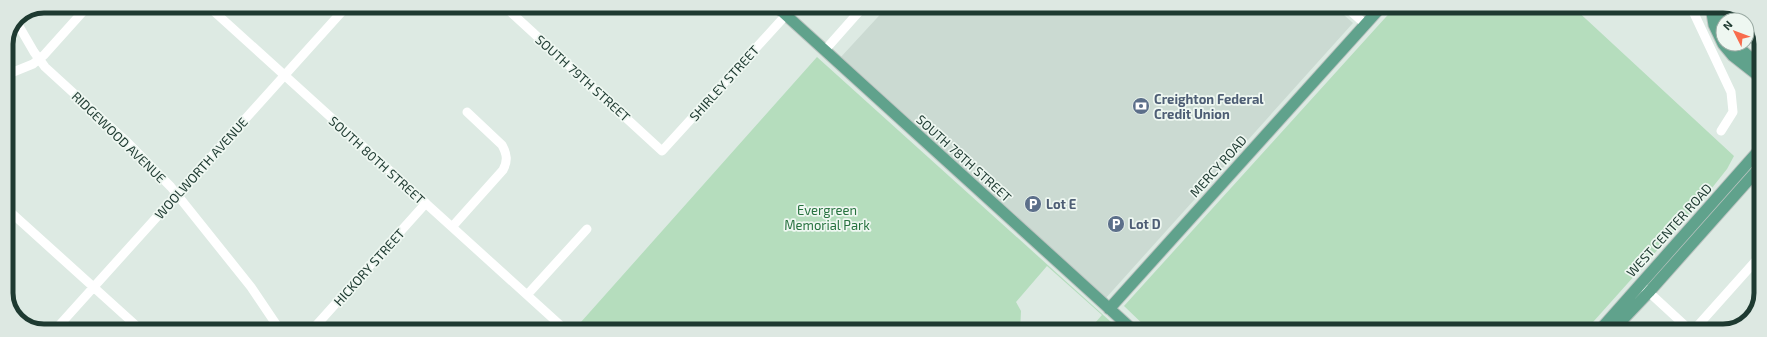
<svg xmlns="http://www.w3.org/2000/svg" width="1767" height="337" font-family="'Exo 2',sans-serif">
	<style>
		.built { fill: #cbdad2 }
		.green { fill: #b5ddbd }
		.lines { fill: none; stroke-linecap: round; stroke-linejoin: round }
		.major-casing { stroke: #bcc4c1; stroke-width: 13 }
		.minor { stroke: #fff; stroke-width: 9 }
		.major { stroke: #60a28c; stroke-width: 11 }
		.labels { text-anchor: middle; stroke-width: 3.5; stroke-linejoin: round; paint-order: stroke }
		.street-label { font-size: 13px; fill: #1e3a31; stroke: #eef7f1 }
		.service-label { font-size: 13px; font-weight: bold; fill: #4e5e75; stroke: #eef7f1; text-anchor: start }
		.park-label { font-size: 13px; fill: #27723f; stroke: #eef7f1 }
		.rim { fill: none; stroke: #1e3a31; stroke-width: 5 }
	</style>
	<rect width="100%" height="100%" fill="#ddeae3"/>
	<path class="built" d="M888,6H929L935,11L939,6L1335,7L1353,23L1105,299L840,58Z"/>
	<path class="green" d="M1395,7H1573L1734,156L1727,169L1704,198L1585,331H1150L1124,306Z
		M817,57L1121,331H1088L1102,315L1047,266L1016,302L1021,311L1020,331H573Z"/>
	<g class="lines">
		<g class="major-casing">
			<path id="major" d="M776,6L1134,331
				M1711,7L1714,25L1723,44
				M1721,7L1723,20
				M1723,44L1733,56L1761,78
				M1735,44L1761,67
				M1109,309L1381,7
				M1599,331L1761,148
				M1612,331L1649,292L1761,166"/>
		</g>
		<path class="minor" d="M208,6L559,324L564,331
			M504,6L662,151L786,15
			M1346,7L1365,24
			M1691,7L1731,92L1733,112L1721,131
			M16,21L34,52L45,67L126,141L171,187L251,287L280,330
			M825,50L864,6
			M6,75L33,64L44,55L88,6
			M6,208L141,330
			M452,227L503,170C508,161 507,154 502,145L467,112
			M1640,284L1691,331
			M527,295L587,229
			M55,330L347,6
			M312,330L426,203
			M1693,331L1760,256"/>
		<use href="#major" class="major"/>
	</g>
	<defs>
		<g id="bank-disc" transform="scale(0.9)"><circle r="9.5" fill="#5c6f8a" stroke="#eef7f1"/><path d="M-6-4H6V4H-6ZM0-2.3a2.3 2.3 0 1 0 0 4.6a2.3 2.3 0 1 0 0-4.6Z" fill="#fff"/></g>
		<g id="parking-disc" transform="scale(0.9)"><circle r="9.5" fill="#5c6f8a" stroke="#eef7f1"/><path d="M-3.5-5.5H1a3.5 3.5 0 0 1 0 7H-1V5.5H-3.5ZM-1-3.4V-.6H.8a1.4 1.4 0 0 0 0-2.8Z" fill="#fff"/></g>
	</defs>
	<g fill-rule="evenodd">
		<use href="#bank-disc" x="1141" y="106"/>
		<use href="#parking-disc" x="1033" y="204"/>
		<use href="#parking-disc" x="1116" y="224"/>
	</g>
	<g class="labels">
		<g class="street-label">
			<text transform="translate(583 78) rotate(42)" y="5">SOUTH 79TH STREET</text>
			<text transform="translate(724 83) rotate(-48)" y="5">SHIRLEY STREET</text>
			<text transform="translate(119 137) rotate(44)" y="5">RIDGEWOOD AVENUE</text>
			<text transform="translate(964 158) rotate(42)" y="5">SOUTH 78TH STREET</text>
			<text transform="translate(377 160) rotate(42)" y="5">SOUTH 80TH STREET</text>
			<text transform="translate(1218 166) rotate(-48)" y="5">MERCY ROAD</text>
			<text transform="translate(201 168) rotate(-48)" y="5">WOOLWORTH AVENUE</text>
			<text transform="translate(1669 230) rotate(-48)" y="5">WEST CENTER ROAD</text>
			<text transform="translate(369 267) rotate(-48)" y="5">HICKORY STREET</text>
		</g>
		<g class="service-label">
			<text x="1154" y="104">Creighton Federal<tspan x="1154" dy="15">Credit Union</tspan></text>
			<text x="1046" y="209">Lot E</text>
			<text x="1129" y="229">Lot D</text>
		</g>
		<g class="park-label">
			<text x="827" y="215">Evergreen<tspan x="827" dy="15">Memorial Park</tspan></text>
		</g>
	</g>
	<path d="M0 0H1767V337H0ZM44 13H1723A31 31 0 0 1 1754 44V293A31 31 0 0 1 1723 324H44A31 31 0 0 1 13 293V44A31 31 0 0 1 44 13Z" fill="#dde8e2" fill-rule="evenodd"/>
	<path class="rim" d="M44 13H1723A31 31 0 0 1 1754 44V293A31 31 0 0 1 1723 324H44A31 31 0 0 1 13 293V44A31 31 0 0 1 44 13Z"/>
	<g transform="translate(1735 32) rotate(312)"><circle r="19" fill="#eef7f1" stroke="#9baba4"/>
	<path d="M0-3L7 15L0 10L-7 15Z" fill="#f86c4d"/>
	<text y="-6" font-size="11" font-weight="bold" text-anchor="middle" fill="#1e3a31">N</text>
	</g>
</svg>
